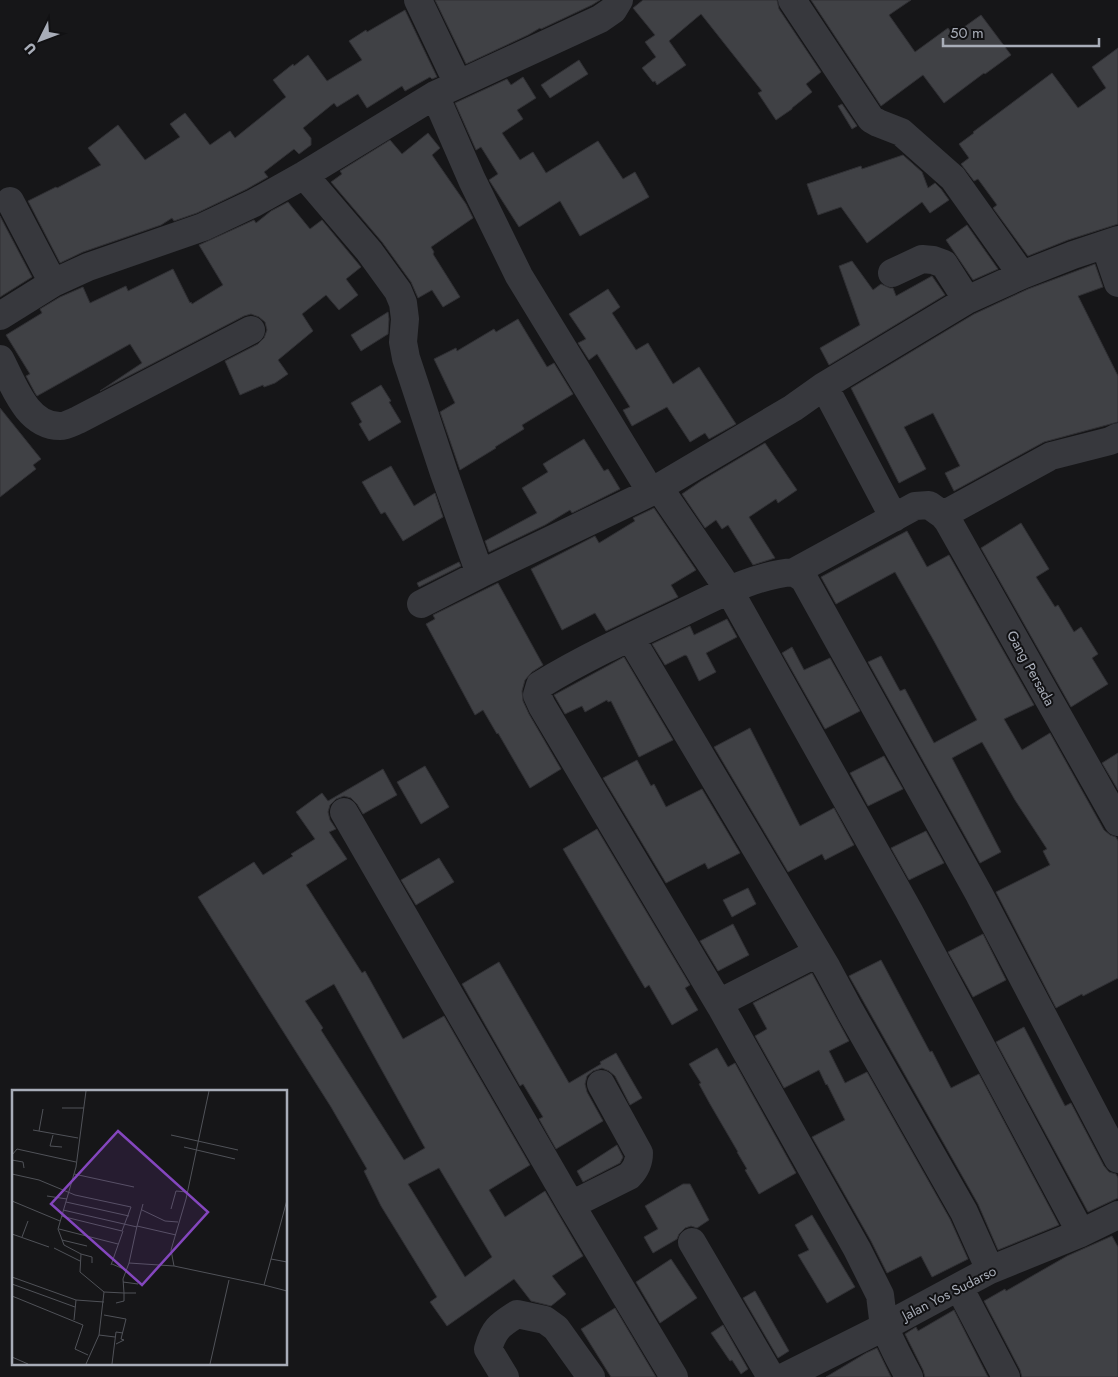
<svg xmlns="http://www.w3.org/2000/svg" width="1118" height="1377" font-family="Jost,sans-serif">
	<style>
		.building { fill: #404145; stroke: #303034; fill-rule: evenodd }
		.lines { fill: none; stroke-linecap: round; stroke-linejoin: round }
		.minor { stroke: #37383d; stroke-width: 28 }
		.labels { text-anchor: middle; stroke-width: 4; stroke-linejoin: round; paint-order: stroke }
		.street-label { font-size: 14px; fill: #a8adb8; stroke: #111113 }
		.inset-road { fill: none; stroke: #505258; stroke-width: 1 }
		.view { fill: #8446be; fill-opacity: 0.15; stroke: #8446be; stroke-width: 2.5 }
		.inset-edge { fill: none; stroke: #a8adb8; stroke-width: 2.5 }
	</style>
	<rect width="100%" height="100%" fill="#161618"/>
	<path class="building" d="M435,0H600L592,5L541,29L540,28L528,35L466,64Z
		M643,0H777L779,9L821,72L806,84L812,92L792,108V109L776,120L758,93L762,91L701,14L669,41L686,65L657,85L655,81L653,82L642,68L656,57L645,42L655,35L633,8Z
		M811,0H911L889,15L915,52L948,28L953,35L981,15L1011,55L985,74L984,73L944,103L923,75L881,106Z
		M405,10L437,77L432,79L430,77L405,91L402,86L367,108L358,94L337,107L334,103L303,128L311,138V145L299,154L294,149L264,172L268,177L247,189L197,213L174,221L172,218L161,225L83,252L60,263L28,201L56,187L57,188L101,165L88,148L118,125L145,160L180,137L170,124L185,113L210,145L230,131L235,138L286,97L273,80L293,64L294,66L308,55L327,81L362,60L349,41L366,30L367,32Z
		M1118,48V224L1068,240L1028,256L993,208L997,205L978,179L974,181L961,164L969,158L959,144L974,133L973,132L1052,73L1078,108L1106,88L1092,67Z
		M579,60L588,74L550,98L541,85Z
		M523,77L536,98L517,110L523,119L502,133L520,160L533,152L546,173L598,141L623,179L635,172L649,197L580,236L560,201L519,227L489,180L498,174L481,147L476,150L455,103L507,79L511,85Z
		M842,104L857,126L852,129L838,106Z
		M428,133L440,148L432,155L466,204L473,218L431,247L434,252L433,254L460,297L443,307L432,290L418,298L411,282L382,242L331,182L342,174L340,171L390,140L402,154Z
		M903,155L922,172L928,188L935,183L941,189L949,200L930,213L922,202L867,243L841,207L818,215L807,184L861,166L862,169Z
		M288,202L310,229L322,220L361,267L346,279L358,295L339,310L326,295L302,314L313,331L278,360L288,374L275,383L264,387L263,385L240,395L225,361L258,344L264,338L267,330L265,322L259,317L251,314L244,316L100,391L142,363L130,344L37,396L35,393L26,376L30,374L6,335L42,313L40,309L60,297L83,287L90,303L126,286L128,291L173,269L190,303L191,302L192,304L223,285L199,245L254,220L256,223L271,211Z
		M0,216L32,277L0,297Z
		M967,225L998,269L973,280L946,240Z
		M852,261L873,290L881,284L890,288H893L896,296L932,276L945,295L829,365L820,348L860,325L839,266Z
		M1095,264L1103,287L1078,296L1118,376V422L1044,442L954,491L945,473L960,466L933,413L904,427L926,469L899,483L851,388L974,314L1028,289Z
		M608,289L620,307L612,313L636,350L648,343L673,384L699,367L736,424L709,439L705,433L690,442L667,407L632,426L623,410L630,407L597,354L589,360L578,343L586,339L569,314Z
		M388,312L389,319L388,334L361,351L351,335Z
		M518,319L547,367L554,363L573,394L522,425L524,429L495,447L496,448L460,470L440,412L455,403L434,359L456,348L457,351L494,329L496,332Z
		M381,385L391,401L389,402L401,422L369,441L359,424L362,422L351,403Z
		M0,408L41,459L33,465L36,469L0,497Z
		M584,439L604,471L608,469L620,489L572,513L570,510L545,525L489,552L485,541L537,513L522,488L548,472L543,464Z
		M765,443L797,490L778,503L776,499L749,517L775,558L753,565L728,525L722,529L716,520L705,528L682,494L701,481Z
		M391,466L414,506L435,493L443,517L403,541L385,512L381,514L362,482Z
		M654,508L696,570L671,585L678,597L606,631L595,613L562,630L531,569L595,536L599,543L635,521L633,518Z
		M1021,523L1049,569L1036,577L1055,607L1058,605L1074,632L1081,627L1098,654L1092,658L1108,684L1071,707L981,548Z
		M907,531L927,567L949,555L1034,705L1004,719L1022,750L1050,733L1104,830L1110,835L1116,837L1118,841V978L1083,996L1082,994L1056,1008L996,892L1050,865L1043,851L1047,849L1015,800L982,742L952,758L1001,852L980,863L868,662L881,656L900,691L905,689L934,743L977,720L934,641L895,572L836,604L821,577Z
		M459,562L461,566L419,587L417,583Z
		M498,583L543,665L532,672L525,680L522,691L523,701L529,714L561,769L530,788L498,733L497,734L483,710L475,715L426,624L435,619L433,615Z
		M727,619L737,637L706,653L716,672L699,681L687,656L685,655L665,665L652,644L690,626L694,635Z
		M792,647L804,670L830,658L860,711L825,729L782,653Z
		M624,657L673,740L639,757L611,701L608,702L607,700L585,712L582,706L565,714L554,695Z
		M750,728L800,826L834,808L854,845L825,860L822,854L788,872L714,747Z
		M1118,753V790L1102,763Z
		M884,756L903,789L868,806L850,773Z
		M637,760L651,786L654,784L666,807L702,789L740,853L708,869L705,863L666,883L603,778Z
		M425,766L449,807L421,824L397,782Z
		M383,769L397,795L363,814L357,804L351,798L344,796L336,799L330,805L328,812L330,820L336,829L329,832L347,859L306,885L362,973L365,971L403,1039L444,1016L530,1165L489,1190L505,1217L545,1191L583,1256L552,1276L566,1294L551,1306L531,1301L514,1279L447,1326L430,1302L437,1297L381,1206L364,1171L367,1169L331,1107L198,897L254,862L263,875L293,856L291,854L315,839L296,812L322,793L328,801ZM334,984L425,1148L404,1160L321,1030L323,1028L305,1001ZM439,1168L492,1257L465,1277L408,1184Z
		M597,829L690,985L685,988L698,1010L672,1025L649,985L645,988L563,849Z
		M926,831L944,863L909,880L891,848Z
		M439,858L454,882L416,905L401,880Z
		M748,888L756,904L732,917L723,900Z
		M733,924L749,955L718,971L700,941Z
		M983,934L1006,980L973,997L948,952Z
		M881,960L930,1052L932,1051L951,1088L979,1074L1059,1225L998,1250L978,1204L849,976Z
		M499,962L569,1083L601,1064L600,1062L616,1053L642,1098L630,1105L615,1076L609,1071L602,1068L593,1071L587,1076L585,1084L587,1092L603,1121L556,1149L539,1119L543,1117L523,1084L520,1086L462,984Z
		M812,973L849,1041L829,1051L845,1083L867,1072L950,1219L968,1259L932,1277L921,1256L887,1273L871,1241L812,1137L845,1120L827,1084L826,1085L819,1070L784,1088L755,1036L767,1029L753,1003Z
		M1024,1027L1065,1106L1071,1103L1104,1166L1109,1172L1116,1174L1118,1178V1198L1088,1212L996,1042Z
		M717,1048L728,1067L735,1063L796,1173L759,1194L745,1170L747,1169L737,1152H738L710,1104L699,1084L701,1083L689,1064Z
		M617,1145L623,1157L620,1163L583,1182L577,1171Z
		M683,1184H690L709,1220L697,1228L691,1226L685,1228L679,1234L677,1239L653,1253L644,1237L658,1229L645,1206Z
		M812,1215L855,1287L827,1303L798,1255L809,1250L795,1225Z
		M1112,1236L1118,1247V1377H1022L1020,1370L984,1301L1005,1289L1006,1291L1067,1256Z
		M671,1259L697,1298L660,1323L636,1282Z
		M755,1291L789,1351L778,1358L743,1298Z
		M615,1308L656,1377H611L581,1329Z
		M954,1310L988,1377H925L923,1370L905,1334L916,1327L918,1331Z
		M723,1325L748,1369L741,1374L732,1360L730,1361L711,1333Z
		M877,1348L891,1377H826L866,1353Z"/>
	<g class="lines">
		<path class="minor" d="M418,0L458,84
			M792,0L871,119L878,123L901,132L953,178L1022,275L1073,255L1118,240
			M435,95L472,180L519,276L651,492L793,408L824,386L967,300L1022,275
			M304,175L369,251L398,291L403,303L405,319L403,342L406,358L444,473L480,574
			M10,201L53,283
			M1105,245L1118,283
			M892,273L922,259L933,260L944,264L967,300
			M0,316L53,283L88,267L203,227L254,203L304,175L435,95L600,19L613,10L619,0
			M0,359C13,383 26,426 60,426C66,426 73,422 78,420L251,330
			M824,386L894,518
			M659,488L729,590L910,913L1081,1233
			M943,515L1051,456L1110,441L1118,437
			M794,572L915,506L929,505L943,515L948,521L1118,822
			M421,604L480,574L651,492
			M630,637L827,968L850,1011L964,1212L990,1270
			M344,812L571,1205L674,1377
			M719,1003L817,953
			M571,1205L629,1176C636,1169 639,1163 639,1153L601,1084
			M692,1242L771,1377
			M959,1287L1006,1377
			M505,1377L488,1349C494,1328 500,1325 517,1314L545,1320L556,1328L591,1377
			M784,1377L884,1327L990,1270L1081,1233L1118,1215
			M909,1377L897,1354L884,1327L880,1295L857,1249L721,1007L542,706L537,695L540,685C584,658 632,636 679,614C715,597 754,575 794,572L804,579L979,894L1118,1159"/>
	</g>
	<g class="labels">
		<g class="street-label">
			<text transform="translate(1031 668) rotate(61)" y="5">Gang Persada</text>
			<text transform="translate(949 1293) rotate(-27)" y="5">Jalan Yos Sudarso</text>
		</g>
	</g>
	<g transform="translate(12 1090)">
		<rect width="275" height="275" fill="#161618"/>
		<path class="inset-road" d="M197,1L174,109L159,160L162,176L252,195L275,110M50,18H72M21,40L66,48M27,41L31,19M41,45L38,56L50,57M159,45L226,60M172,57L223,69M0,65L5,59L64,72M0,70L11,72L12,78M0,84L27,90L63,105L119,117L110,141L49,126M62,84L122,97M35,106L55,109M0,111L48,131M54,112L117,126M159,119L164,101L175,102M51,120L125,137M130,120L153,131L166,132M125,136L131,114M47,139L106,154M0,144L37,157M10,147L16,131M50,150L75,156M42,158L68,171M69,164L80,167V173M259,169L275,172M117,173L125,136L164,145M100,174L114,180M99,175L111,141M0,187L64,210L62,230M111,192L126,194M0,194L63,217M252,195L275,201M92,202L112,203L111,189L117,173L162,176M0,206L71,235L63,259L76,265M64,210L92,212M104,213L112,211V203H124M92,225L114,229L109,249L112,250L104,254M87,245L103,247M0,267L16,274M74,274L87,245L92,202L68,182L69,164L52,155L46,139L64,77L74,1M100,274L104,242L111,243M198,274L217,190"/>
		<path class="view" d="M106,41L196,122L130,195L39,114Z"/>
		<rect width="275" height="275" class="inset-edge"/>
	</g>
	<g transform="translate(40 40) rotate(228)" stroke="#111113" stroke-width="4" paint-order="stroke">
	<path d="M0-4L9 19L0 12L-9 19Z" fill="#a8adb8"/>
	<text y="-8" font-size="14" font-weight="bold" text-anchor="middle" fill="#a8adb8">U</text>
	</g>
	<path d="M943 38v8h156v-8" fill="none" stroke="#a8adb8" stroke-width="2.5"/>
	<text x="950" y="38" font-size="15" fill="#a8adb8" stroke="#111113" stroke-width="4" paint-order="stroke">50 m</text>
</svg>
